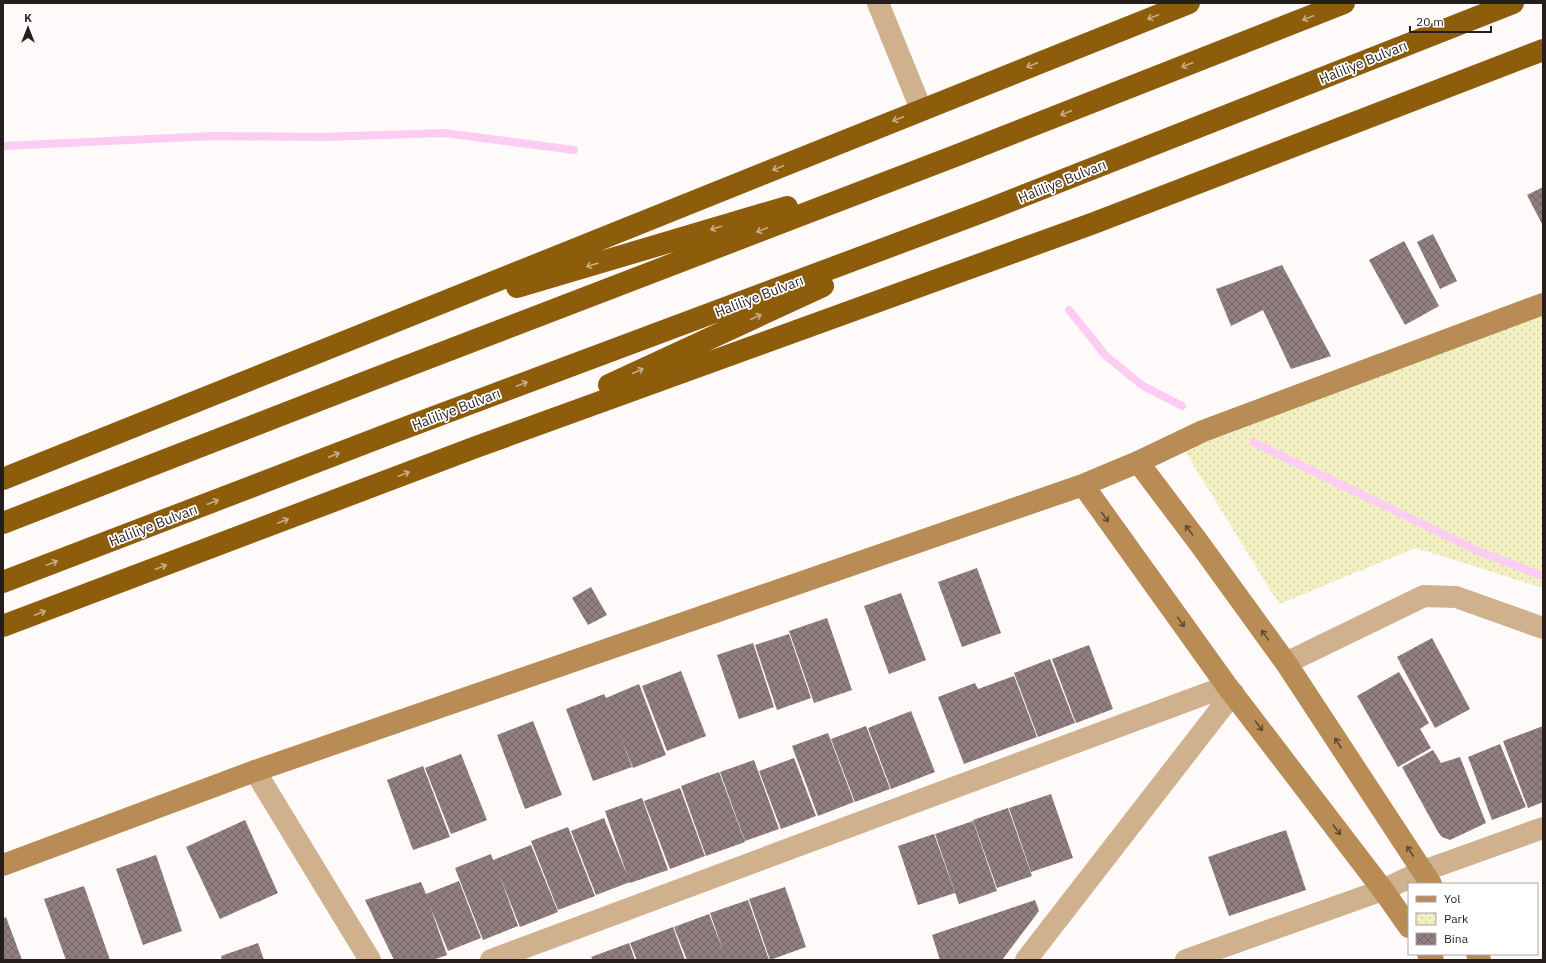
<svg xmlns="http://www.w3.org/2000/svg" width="1546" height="963" font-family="'IBM Plex Sans',sans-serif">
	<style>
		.park { fill: url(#park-dots) }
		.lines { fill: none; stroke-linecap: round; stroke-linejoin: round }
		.stream { stroke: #fcccf2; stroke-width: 8 }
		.building { fill: url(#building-cross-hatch) }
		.street { stroke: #cfb18d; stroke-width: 22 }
		.secondary { stroke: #b88c54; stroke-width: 22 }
		.highway { stroke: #8e5d0c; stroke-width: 22 }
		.oneway { stroke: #c6ae86 }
		.oneway2 { stroke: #604a32 }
		.labels { text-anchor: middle; stroke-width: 3.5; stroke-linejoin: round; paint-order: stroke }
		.street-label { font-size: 14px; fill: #251e1c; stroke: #fff }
	</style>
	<defs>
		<pattern id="park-dots" width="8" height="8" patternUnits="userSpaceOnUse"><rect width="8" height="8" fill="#f2f0c3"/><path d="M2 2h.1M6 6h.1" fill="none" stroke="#cfcda7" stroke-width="1.8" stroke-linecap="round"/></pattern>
		<pattern id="building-cross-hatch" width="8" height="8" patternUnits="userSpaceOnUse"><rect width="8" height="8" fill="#917e81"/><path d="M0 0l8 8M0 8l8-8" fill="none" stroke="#766769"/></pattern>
	</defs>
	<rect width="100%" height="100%" fill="#fefaf9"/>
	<path class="park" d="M1543,310V588L1416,548L1279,604L1178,440Z"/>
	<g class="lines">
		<path class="stream" d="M3,146L213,136L323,137L444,133L574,150
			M1069,310L1106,356L1143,386L1182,406
			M1253,442L1478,551L1543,576"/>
	</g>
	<path class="building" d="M1543,187V226L1527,195Z
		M1433,234L1457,281L1440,289L1417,242Z
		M1404,241L1439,306L1405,325L1369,260Z
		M1282,265L1331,356L1291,369L1263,310L1231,326L1216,289Z
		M977,568L1001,633L962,647L938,582Z
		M591,587L607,615L588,625L572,598Z
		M901,593L926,660L889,674L864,606Z
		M827,618L852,690L814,703L789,631Z
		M789,634L811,698L777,710L755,645Z
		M1432,638L1470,709L1435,728L1397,657Z
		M753,643L774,707L739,719L717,655Z
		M1089,645L1113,709L1076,723L1052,659Z
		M1050,659L1075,723L1038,737L1014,673Z
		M681,671L706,736L667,751L642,686Z
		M1399,672L1429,723L1420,729L1431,748L1398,767L1357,696Z
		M1014,676L1037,737L964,764L938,697L975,683L978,689Z
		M639,684L666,755L633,768L620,735L632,767L593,781L566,709L604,694L606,698Z
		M911,711L935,772L891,789L868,728Z
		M533,721L562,795L525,809L497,735Z
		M866,726L890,789L855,802L831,739Z
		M1543,726V802L1528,808L1503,741Z
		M828,733L854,802L818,816L792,746Z
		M1500,744L1526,807L1492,820L1468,757Z
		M1433,750L1441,763L1460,757L1486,823L1450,840L1442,837L1438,832L1402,767Z
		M461,754L487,820L451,834L425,768Z
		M794,758L816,816L781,829L759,771Z
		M754,760L779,829L745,841L720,772Z
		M423,766L450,837L413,850L387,780Z
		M719,772L745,842L706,856L681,786Z
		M680,788L705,856L670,869L644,801Z
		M1051,794L1073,858L1031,872L1009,808Z
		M642,798L668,870L630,883L605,811Z
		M1008,808L1032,876L997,888L973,820Z
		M604,818L630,882L596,895L571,831Z
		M245,820L278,893L220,919L186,847Z
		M973,821L997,891L959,904L935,834Z
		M568,827L595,896L558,910L531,841Z
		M1286,830L1306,890L1229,916L1208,857Z
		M934,834L955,893L918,905L898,846Z
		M531,845L558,912L520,927L499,874L518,926L483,940L455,868L491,854L493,860Z
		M156,855L182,931L143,945L116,869Z
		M459,881L481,938L448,951L430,906L447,955L433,960H394L365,900L421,882L426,894Z
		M84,886L110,960H66L44,899Z
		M785,887L806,947L770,960L749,899Z
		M748,900L769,960H687L674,927L709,914L724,953L710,913Z
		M1035,900L1039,911L1002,960H940L932,935Z
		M6,917L22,960H3V919Z
		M673,927L685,960H637L630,943Z
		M258,943L264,960H222L221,956Z
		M629,943L635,960H593L591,957Z"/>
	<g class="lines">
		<path class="street" d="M878,3L921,109
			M1286,663L1424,596L1456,597L1543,628
			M255,771L370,960
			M491,960L1227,686
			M1026,960L1233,693
			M1186,960L1383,890L1423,871L1543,828"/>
		<path class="secondary" d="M1138,462L1199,543L1286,663L1431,884
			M1083,485L1227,686L1383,890L1409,927
			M3,865L255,771L1083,485L1138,462L1203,431L1543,304
			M1428,954L1433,960
			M1477,954L1480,960"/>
		<path class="highway" d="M517,287L787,207
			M609,385L823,286
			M3,479C399,323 793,160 1189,3
			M3,523L371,380L955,156L1344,3
			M3,582L394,432L982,212L1513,3
			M3,626L476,447L1094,223L1543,50"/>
	</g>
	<defs><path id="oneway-shaft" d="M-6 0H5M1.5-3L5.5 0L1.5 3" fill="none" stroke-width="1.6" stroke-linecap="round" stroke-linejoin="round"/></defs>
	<g class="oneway">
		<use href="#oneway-shaft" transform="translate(1153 17) rotate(158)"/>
		<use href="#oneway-shaft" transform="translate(1308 18) rotate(158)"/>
		<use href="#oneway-shaft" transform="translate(1032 65) rotate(158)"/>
		<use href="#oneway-shaft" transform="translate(1187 65) rotate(159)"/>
		<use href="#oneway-shaft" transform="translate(1066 113) rotate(159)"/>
		<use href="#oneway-shaft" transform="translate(898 119) rotate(158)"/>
		<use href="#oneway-shaft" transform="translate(778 168) rotate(158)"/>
		<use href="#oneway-shaft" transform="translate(716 228) rotate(163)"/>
		<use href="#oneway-shaft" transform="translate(762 230) rotate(159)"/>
		<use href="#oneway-shaft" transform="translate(592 265) rotate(163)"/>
		<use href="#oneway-shaft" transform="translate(756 317) rotate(-25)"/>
		<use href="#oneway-shaft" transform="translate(638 371) rotate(-25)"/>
		<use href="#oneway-shaft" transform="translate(522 384) rotate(-21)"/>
		<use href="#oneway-shaft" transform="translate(334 455) rotate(-21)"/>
		<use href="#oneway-shaft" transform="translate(404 474) rotate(-21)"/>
		<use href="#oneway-shaft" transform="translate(213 502) rotate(-21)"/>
		<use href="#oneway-shaft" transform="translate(283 521) rotate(-21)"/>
		<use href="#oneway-shaft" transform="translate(52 563) rotate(-21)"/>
		<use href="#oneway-shaft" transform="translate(161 567) rotate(-21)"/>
		<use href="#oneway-shaft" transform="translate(40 613) rotate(-21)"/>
	</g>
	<g class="oneway2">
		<use href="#oneway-shaft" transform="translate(1105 517) rotate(54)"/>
		<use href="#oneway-shaft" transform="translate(1189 530) rotate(-127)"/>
		<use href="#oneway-shaft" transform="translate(1181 622) rotate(54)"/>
		<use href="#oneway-shaft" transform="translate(1265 635) rotate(-126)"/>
		<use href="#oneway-shaft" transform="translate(1259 726) rotate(53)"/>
		<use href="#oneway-shaft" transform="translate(1338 743) rotate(-123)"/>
		<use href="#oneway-shaft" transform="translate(1337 830) rotate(53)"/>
		<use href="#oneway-shaft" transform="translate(1410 851) rotate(-123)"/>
	</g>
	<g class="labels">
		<g class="street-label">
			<text transform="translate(1363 62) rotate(-22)" y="5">Haliliye Bulvarı</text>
			<text transform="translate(1062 181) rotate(-22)" y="5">Haliliye Bulvarı</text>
			<text transform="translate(759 296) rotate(-21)" y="5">Haliliye Bulvarı</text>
			<text transform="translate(456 409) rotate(-21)" y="5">Haliliye Bulvarı</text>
			<text transform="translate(153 525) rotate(-21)" y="5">Haliliye Bulvarı</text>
		</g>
	</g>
	<rect width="1546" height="963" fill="none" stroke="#251e1c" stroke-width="8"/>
	<rect x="1408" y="883" width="130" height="72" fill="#ffffff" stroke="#a8a5a4"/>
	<rect x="1416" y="896" width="20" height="6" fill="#b88c54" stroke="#a8a5a4"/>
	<text x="1444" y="903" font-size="12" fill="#251e1c">Yol</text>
	<rect x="1416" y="913" width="20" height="12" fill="url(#park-dots)" stroke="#a8a5a4"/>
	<text x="1444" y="923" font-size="12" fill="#251e1c">Park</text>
	<rect x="1416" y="933" width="20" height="12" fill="url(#building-cross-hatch)" stroke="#a8a5a4"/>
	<text x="1444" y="943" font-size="12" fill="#251e1c">Bina</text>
	<g transform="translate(28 28)" stroke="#ffffff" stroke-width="3" paint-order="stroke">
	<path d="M0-3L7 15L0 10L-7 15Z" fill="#251e1c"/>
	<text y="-6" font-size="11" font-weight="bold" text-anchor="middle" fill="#251e1c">K</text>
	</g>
	<path d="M1410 26v6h81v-6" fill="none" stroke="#251e1c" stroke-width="2"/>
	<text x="1416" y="26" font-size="12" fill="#251e1c" stroke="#ffffff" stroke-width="3" paint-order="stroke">20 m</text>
</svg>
